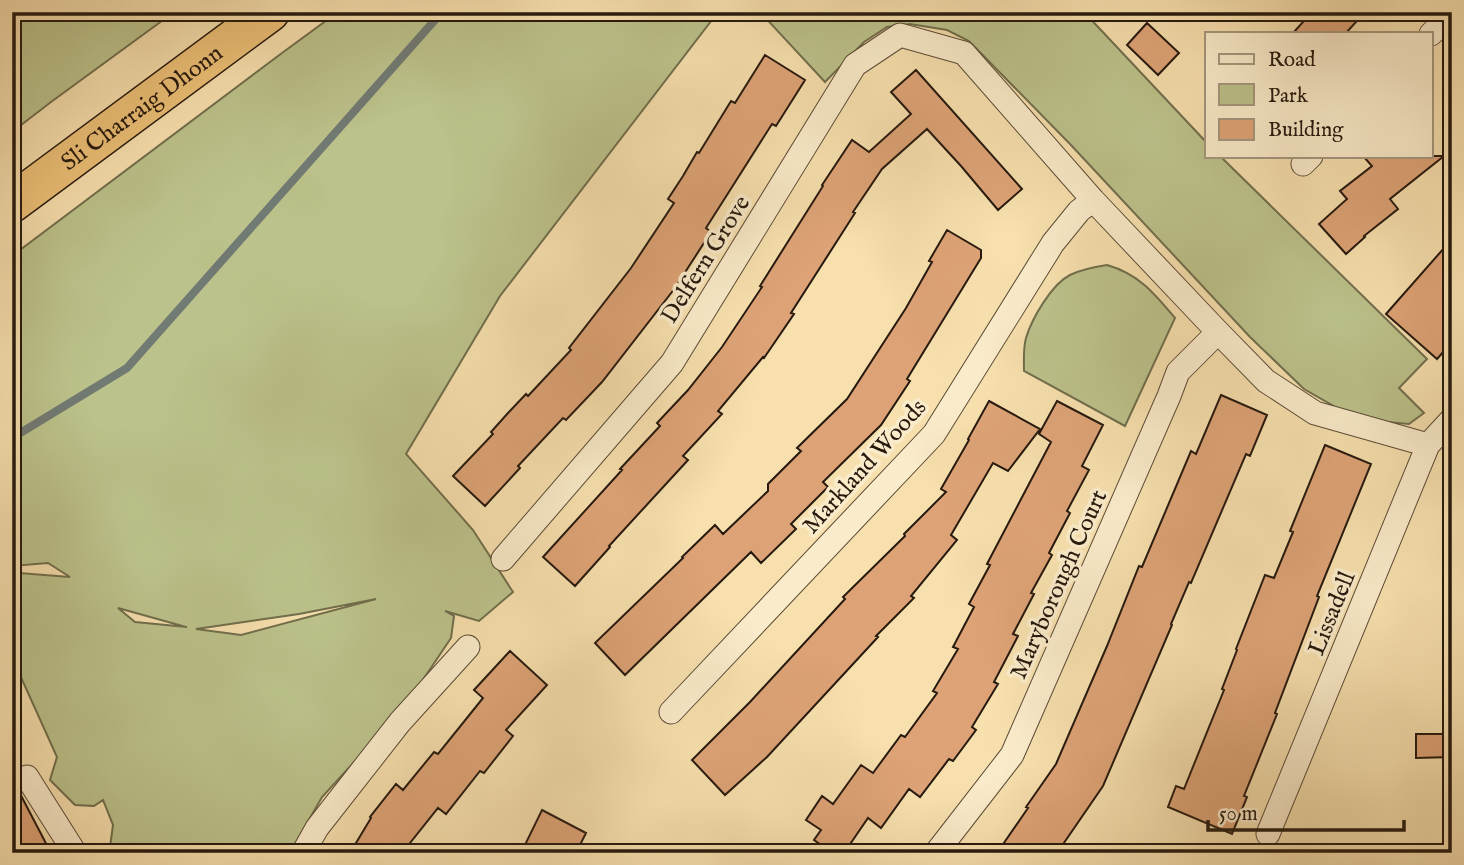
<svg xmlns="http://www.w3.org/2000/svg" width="1464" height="865" font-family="'IM FELL English',serif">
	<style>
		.green { fill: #bcc28b; stroke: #716e4c; stroke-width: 2; fill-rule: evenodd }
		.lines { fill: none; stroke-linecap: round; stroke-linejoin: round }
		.stream { stroke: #717a73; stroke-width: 8 }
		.building { fill: #dda376; stroke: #26190e; stroke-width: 2 }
		.street-casing { stroke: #5a4b36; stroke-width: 25 }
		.highway-casing { stroke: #26190e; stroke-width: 41 }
		.street { stroke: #faebca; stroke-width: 23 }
		.highway { stroke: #ecc077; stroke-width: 38 }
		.labels { text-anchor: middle; stroke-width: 7; stroke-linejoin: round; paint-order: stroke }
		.street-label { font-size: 24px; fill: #26190e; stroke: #faebca }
	</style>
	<rect width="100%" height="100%" fill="#f7e0ae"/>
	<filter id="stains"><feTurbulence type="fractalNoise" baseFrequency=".00286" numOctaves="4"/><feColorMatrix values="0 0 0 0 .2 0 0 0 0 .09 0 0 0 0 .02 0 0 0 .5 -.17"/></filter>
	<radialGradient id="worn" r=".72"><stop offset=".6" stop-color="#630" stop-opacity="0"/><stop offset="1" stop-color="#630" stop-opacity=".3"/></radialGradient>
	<path class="green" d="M12,12H174L51,102L12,132Z
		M338,12H718L500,296L406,454L473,530L513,592L479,621L445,611L454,616L451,638L404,708L322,797L290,853H112L110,847L113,825L103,800L94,806L75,805L50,780L57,757L20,675L12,664V574L19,573L70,577L48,563L12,566V256L282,53ZM376,599L241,635L196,629L299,614ZM118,608L186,627H187L135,622Z
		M760,12H1084L1207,143V156H1220L1427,359L1399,388L1424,413L1409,424L1377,421L1339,409L1304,389L1250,337L1070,144L969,41L947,30L910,24L887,27L864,42L825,82Z
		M1107,265C1139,274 1155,294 1175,318L1125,426L1024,371C1024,360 1023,349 1026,338C1032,318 1052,284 1070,275C1082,269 1094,267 1107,265Z"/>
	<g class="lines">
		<path class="stream" d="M12,438L127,368L442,12"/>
	</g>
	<path class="building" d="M1312,12H1365L1346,33H1293Z
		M1147,23L1179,53L1158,75L1127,45Z
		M765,55L805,80L776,126L772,124L706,228L711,232L675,288L602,382L566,420L563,418L518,466L520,468L485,506L453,476L493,434L491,432L508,413L526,394L528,396L571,350L569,348L631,268L674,203L668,199L683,176L697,152L699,153L731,101L735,103Z
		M916,70L1022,189L998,210L961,166L927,129L882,169L853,212L855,213L791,313L794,314L764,358L763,357L718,411L722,414L683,456L688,460L609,546L610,547L575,586L543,557L622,470L620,469L660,426L657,423L688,390L722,347L762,287L760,286L823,186L822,185L852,140L869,152L911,114L891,92Z
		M1363,156H1444L1390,199L1398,209L1364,236L1365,237L1346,254L1319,224L1347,199L1340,191L1372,166Z
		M947,230L981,250V258L907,379L910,381L881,425L823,482L828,487L791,524L796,529L761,563L751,552L625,675L595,643L683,558L682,557L715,525L723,534L746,512L768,491V484L801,451L797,448L847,399L906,308L932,262L929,261Z
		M1452,239V342L1437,359L1386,314Z
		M1221,395L1267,415L1250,456L1246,454L1191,583L1189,582L1171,624L1172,625L1103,786L1057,853H997L1028,808L1026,807L1056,764L1107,646L1139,566L1142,567L1191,451L1196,454Z
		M989,401L1040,429L1008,471L993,463L951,535L957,540L911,596L914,598L876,636L878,637L767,757L725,795L692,760L750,702L845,599L843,597L905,536L904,534L946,492L941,489L969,440L968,439Z
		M1057,401L1103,425L1082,466L1089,470L1067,511L1070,513L1049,553L1052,555L1031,593L1034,594L1013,634L1018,636L994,682L998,684L972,727L976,730L953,761L949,759L920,797L909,789L881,828L868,818L844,853H833L814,840L821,830L806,820L822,796L833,804L861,765L873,773L901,735L905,737L937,693L933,691L958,649L953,647L974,607L969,604L990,565L987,564L1051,442L1039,434Z
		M1325,445L1371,464L1317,596L1319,597L1275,713L1277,714L1244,796L1247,797L1232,834L1168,807L1176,786L1184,789L1224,690L1222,689L1237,650L1236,649L1265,575L1274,578L1293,532L1290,531Z
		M510,651L547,685L506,730L513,736L484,773L480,771L446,814L438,808L402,853H350L371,818L370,817L396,784L403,790L434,752L438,754L483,698L474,690Z
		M1416,734H1452V757L1416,758Z
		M12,777L15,784L51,853H12Z
		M542,810L586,833L576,853H521Z"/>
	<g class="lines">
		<g class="street-casing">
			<path id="street" d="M1431,34L1452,13
				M1303,164L1311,156
				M503,559L672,363L855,65L900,35L964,53L1093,200L1218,332L1266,381L1315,413L1428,445
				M671,712L934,434L1053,243L1079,211L1093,200
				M27,777L75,853
				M1268,834L1428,445L1452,419
				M303,853L317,828L400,722L468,647
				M936,853L1012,755L1169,396L1178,372L1218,332"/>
		</g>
		<g class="highway-casing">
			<g id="highway">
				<path id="s1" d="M12,203L270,12"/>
			</g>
		</g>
		<use href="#street" class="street"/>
		<use href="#highway" class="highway"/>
	</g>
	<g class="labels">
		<g class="street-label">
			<text dy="8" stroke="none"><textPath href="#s1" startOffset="161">Sli Charraig Dhonn</textPath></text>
			<text transform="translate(705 259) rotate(-58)" y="8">Delfern Grove</text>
			<text transform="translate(864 466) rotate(-48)" y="8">Markland Woods</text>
			<text transform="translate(1058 584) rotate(-66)" y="8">Maryborough Court</text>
			<text transform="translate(1331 613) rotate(-68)" y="8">Lissadell</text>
		</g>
	</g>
	<rect width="1464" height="865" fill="none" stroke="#f7e0ae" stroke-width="42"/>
	<rect x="14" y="14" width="1436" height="837" fill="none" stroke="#26190e" stroke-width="3.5"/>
	<rect x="21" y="21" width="1422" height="823" fill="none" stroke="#26190e" stroke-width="2"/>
	<rect x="1205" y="32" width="228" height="126" fill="#faebca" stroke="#a5977f" stroke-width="2"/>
	<rect x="1219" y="54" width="35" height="10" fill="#faebca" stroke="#a5977f" stroke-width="2"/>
	<text x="1268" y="66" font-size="21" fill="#26190e">Road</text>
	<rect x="1219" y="84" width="35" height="21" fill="#bcc28b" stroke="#a5977f" stroke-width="2"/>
	<text x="1268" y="102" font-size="21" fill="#26190e">Park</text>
	<rect x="1219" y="119" width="35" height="21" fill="#dda376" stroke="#a5977f" stroke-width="2"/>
	<text x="1268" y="136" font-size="21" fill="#26190e">Building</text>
	<path d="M1208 820v10h196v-10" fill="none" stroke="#26190e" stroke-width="3.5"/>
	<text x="1219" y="820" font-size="21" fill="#26190e" stroke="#faebca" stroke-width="5" paint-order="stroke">50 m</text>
	<rect width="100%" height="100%" filter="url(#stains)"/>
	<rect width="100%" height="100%" fill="url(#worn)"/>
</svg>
